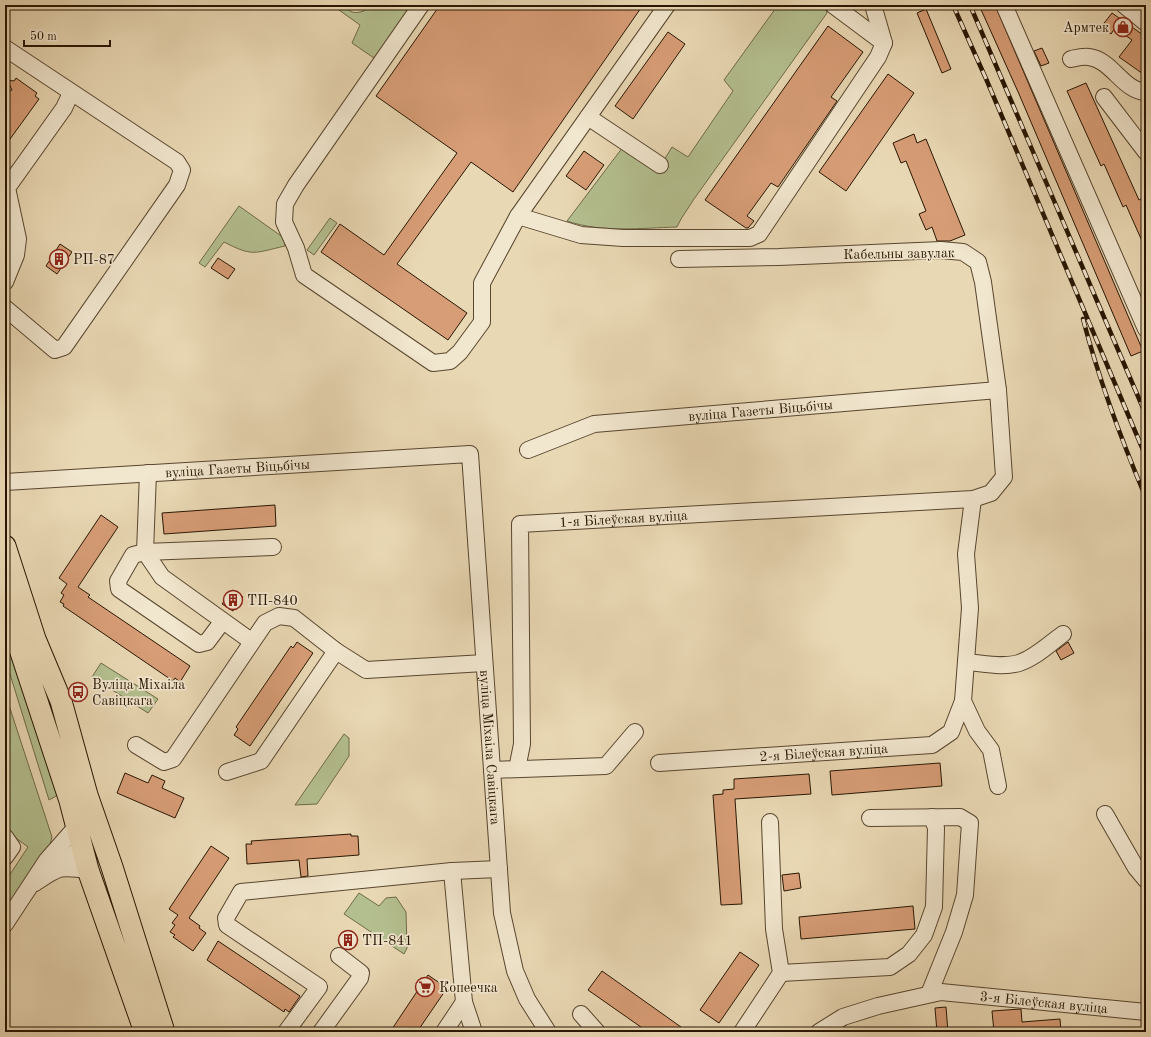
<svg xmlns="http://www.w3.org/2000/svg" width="1151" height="1037" font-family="'Old Standard TT',serif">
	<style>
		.green { fill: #b4bf8f; stroke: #6e6a48 }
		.building { fill: #d79d76; stroke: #281602 }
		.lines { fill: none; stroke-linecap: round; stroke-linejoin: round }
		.minor-casing { stroke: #58462e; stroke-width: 18 }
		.major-casing { stroke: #281602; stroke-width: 23 }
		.minor { stroke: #f1e6ce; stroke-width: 16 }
		.major { stroke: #e9d8b4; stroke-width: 21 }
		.rail-casing { stroke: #281602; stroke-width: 4.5 }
		.rail { stroke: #f1e6ce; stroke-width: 3; stroke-dasharray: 9; stroke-linecap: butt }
		.labels { text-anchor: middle; stroke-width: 3.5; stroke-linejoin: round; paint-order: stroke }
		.poi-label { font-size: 14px; fill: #281602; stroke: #f1e6ce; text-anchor: start }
		.street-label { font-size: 14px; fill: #281602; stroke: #f1e6ce }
	</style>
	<rect width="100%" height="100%" fill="#e9d8b4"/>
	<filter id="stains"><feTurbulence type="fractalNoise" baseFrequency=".005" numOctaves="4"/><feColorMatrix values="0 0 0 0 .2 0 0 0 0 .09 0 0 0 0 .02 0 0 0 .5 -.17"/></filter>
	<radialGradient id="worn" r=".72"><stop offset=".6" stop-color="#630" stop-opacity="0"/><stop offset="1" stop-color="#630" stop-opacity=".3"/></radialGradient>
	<path class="green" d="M332,5H344C350,13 354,14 364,11L368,5H414L374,58L352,43L360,25Z
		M778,5H825L827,13L694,199L681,219L677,227C641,228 602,233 567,221L629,139L663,162L672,147L688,157L733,91L724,80Z
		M239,206L284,238L285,246C254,253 253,257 224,242L205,267L199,263Z
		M330,218L337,223L314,255L307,250Z
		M5,621L58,795L49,800L5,658Z
		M101,663L158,699L148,713L92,677Z
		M5,693L52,837L49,848L5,908V882L28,847L5,830Z
		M344,734L349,738V756L317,804L295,805Z
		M359,893L379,906L386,898L396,897L406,912L407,948L404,954L344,914Z"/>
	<path class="building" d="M440,5H643L513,192L471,162L397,264L467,313L448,340L321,252L340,224L384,255L457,153L376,96Z
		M979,5H995L1143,351L1131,356L1019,94Z
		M926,9L951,69L942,73L917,13Z
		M1112,13L1146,37V76L1119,57L1132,40L1115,28L1111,34L1101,27Z
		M828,26L863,52L831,97L837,101L778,187L771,183L747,216L754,221L748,228H746L705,200Z
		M668,32L685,44L633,119L615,106Z
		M1042,48L1049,63L1041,66L1034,51Z
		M888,74L914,93L846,191L819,172Z
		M16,78L37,93L35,96L39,99L5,146V92L12,90L7,80L14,81Z
		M1086,83L1139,200L1143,198L1146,204V250L1126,205L1123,207L1104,164L1101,166L1067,91Z
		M914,134L917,143L926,139L965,235L950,241H937L932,227L926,230L919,214L926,211L906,161L901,163L893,143Z
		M584,151L604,165L586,190L566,176Z
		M60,244L72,252L57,274L46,266Z
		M218,258L235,269L228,279L211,268Z
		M275,505L276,526L164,534L162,513Z
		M101,515L118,527L78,587L90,595L88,597L190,666L180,682L175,678L173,681L63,606L64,604L60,602L64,595L61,593L67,584L59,578Z
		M232,590L243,597L233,611L222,604Z
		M297,642L313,653L250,746L234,735L238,729L236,727L291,646L293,648Z
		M1068,642L1074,653L1061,660L1056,651Z
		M940,763L942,786L832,795L830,771Z
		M125,773L148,783L152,775L165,781L162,788L184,798L175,818L117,793Z
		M809,774L811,794L735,799L742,904L721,905L713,795L723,794V790L734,789V779Z
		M351,834V836H358L359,855L307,859L308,876L301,877L299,860L247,864L246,844H252L251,841Z
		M211,846L229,858L189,918L200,926L199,928L206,933L193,951L173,937L175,935L170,932L175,925L172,923L178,915L169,909Z
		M799,873L801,888L784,891L782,875Z
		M913,906L915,929L801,939L799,917Z
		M346,931L358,939L350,950L338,941Z
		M218,941L300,996L289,1012L285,1009L284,1012L207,960Z
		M740,952L759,965L719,1023L700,1010Z
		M602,971L688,1032H648L588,990Z
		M428,975L447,988L417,1032H390Z
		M946,1007L948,1032H937L935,1008Z
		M1021,1009L1022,1022L1060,1019L1061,1032H994L992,1011Z"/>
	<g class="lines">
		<g class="minor-casing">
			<g id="minor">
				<path d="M421,5L296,185L285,204L284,222L296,248L304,275L433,363L450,361L460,352L482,322V283L518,216L667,5"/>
				<path d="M833,5L884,43"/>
				<path d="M1004,5L1146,329"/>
				<path d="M1124,5L1146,23"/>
				<path d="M5,48L177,162L182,170L177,185L64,347L55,350L5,308"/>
				<path d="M1071,59C1076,58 1083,56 1089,57C1112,60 1123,91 1146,92"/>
				<path d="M1104,97L1146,152"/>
				<path d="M588,117L660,165"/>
				<path d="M518,216L581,235L623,238H750L759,234L878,57L884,43L873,5"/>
				<path d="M5,282L16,255L18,239L7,188L64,108L71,93"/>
				<path id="s1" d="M528,450L594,424L998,390"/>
				<path d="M148,473L145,552L162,577L251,641"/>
				<path id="s2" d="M5,482L470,454L502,913L515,971L527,999L548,1032"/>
				<path d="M973,499L966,554L970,608L963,701L977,731L991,750L998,786"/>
				<path d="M222,622L207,642L199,644L119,589L118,581L133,555L145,552L273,547"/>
				<path d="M966,662C982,663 1003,668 1019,663C1035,658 1049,644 1063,634"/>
				<path d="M136,745L164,762L173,759L265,623L279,616L294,618L336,651"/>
				<path id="s3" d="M659,763L932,745L951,732L963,701"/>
				<path id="s4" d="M517,769L522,744L520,524L973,499L991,493L1004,477L998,390L983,282L978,262L963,252L941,250L779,257L679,259"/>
				<path d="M492,770L606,766L635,732"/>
				<path d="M227,772L261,761L336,651L366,670L484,663"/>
				<path d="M1105,814L1136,868L1146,880"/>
				<path d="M870,818L960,817L970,823L965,895L954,932L929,994"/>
				<path d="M5,837L12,847L5,857"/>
				<path d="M56,869L82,846"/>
				<path d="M452,871L464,1002L474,1032"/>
				<path d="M35,883C59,867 59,866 88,870"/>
				<path d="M5,924L47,860L77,826"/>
				<path d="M781,973L890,967L909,954L924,935L934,907L936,828L932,817"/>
				<path d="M581,1014L597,1032"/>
				<path d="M286,1032L319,987L227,925L226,918L241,892L452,871L499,869"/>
				<path d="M321,1032L360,978L361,973L339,956"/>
				<path d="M444,1032L464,1002"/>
				<path d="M742,1032L781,973L774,929L770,822"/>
				<path id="s5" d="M819,1032L843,1017L878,1006L941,992L1146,1012"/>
			</g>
		</g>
		<g class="major-casing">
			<path id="major" d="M5,546L35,639L61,701L87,795L112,867L164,1032
				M5,604L70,801L88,870L145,1032"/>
		</g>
		<use href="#minor" class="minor"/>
		<use href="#major" class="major"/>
		<g class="rail-casing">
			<path id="rail" d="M953,5L987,81L1146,457
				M970,5L1146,415
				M1083,319C1099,380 1121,439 1146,498"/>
		</g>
		<use href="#rail" class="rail"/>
	</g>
	<defs>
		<g id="shop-ring" transform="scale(1)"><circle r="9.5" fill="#f1e6ce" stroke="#8f2418" stroke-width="1.5"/><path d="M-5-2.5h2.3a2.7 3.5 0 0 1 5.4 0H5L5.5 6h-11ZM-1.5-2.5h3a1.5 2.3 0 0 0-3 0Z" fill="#8f2418"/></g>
		<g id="building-ring" transform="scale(1)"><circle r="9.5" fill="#f1e6ce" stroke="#8f2418" stroke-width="1.5"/><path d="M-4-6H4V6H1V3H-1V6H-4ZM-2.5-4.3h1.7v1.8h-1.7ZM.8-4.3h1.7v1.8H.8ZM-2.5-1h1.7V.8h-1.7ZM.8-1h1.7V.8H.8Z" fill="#8f2418"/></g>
		<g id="bus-ring" transform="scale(1)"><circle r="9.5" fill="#f1e6ce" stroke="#8f2418" stroke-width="1.5"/><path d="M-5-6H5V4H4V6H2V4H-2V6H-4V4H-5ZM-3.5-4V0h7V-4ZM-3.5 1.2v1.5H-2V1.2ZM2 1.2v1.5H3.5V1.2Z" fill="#8f2418"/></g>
		<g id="supermarket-ring" transform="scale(1)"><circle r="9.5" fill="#f1e6ce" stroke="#8f2418" stroke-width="1.5"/><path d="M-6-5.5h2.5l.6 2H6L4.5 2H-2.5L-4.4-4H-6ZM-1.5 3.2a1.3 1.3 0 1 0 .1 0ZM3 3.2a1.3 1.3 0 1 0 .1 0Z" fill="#8f2418"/></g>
	</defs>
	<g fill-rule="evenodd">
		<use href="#shop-ring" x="1123" y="27"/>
		<use href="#building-ring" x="59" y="259"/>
		<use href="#building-ring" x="233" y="600"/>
		<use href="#bus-ring" x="78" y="692"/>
		<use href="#building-ring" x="348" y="940"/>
		<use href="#supermarket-ring" x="425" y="987"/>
	</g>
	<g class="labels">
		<g class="poi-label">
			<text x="1109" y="32" text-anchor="end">Армтек</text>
			<text x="73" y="264">РП-87</text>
			<text x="247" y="605">ТП-840</text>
			<text x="92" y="689">Вуліца Міхаіла<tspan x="92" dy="16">Савіцкага</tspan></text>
			<text x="362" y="945">ТП-841</text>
			<text x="439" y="992">Копеечка</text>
		</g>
		<g class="street-label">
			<text transform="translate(899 253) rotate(-1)" y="5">Кабельны завулак</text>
			<text dy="5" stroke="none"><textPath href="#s1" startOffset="238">вуліца Газеты Віцьбічы</textPath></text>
			<text dy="5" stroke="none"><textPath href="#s2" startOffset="233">вуліца Газеты Віцьбічы</textPath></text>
			<text dy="5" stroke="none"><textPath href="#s4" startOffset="349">1-я Білеўская вуліца</textPath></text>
			<text dy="5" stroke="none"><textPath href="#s2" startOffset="760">вуліца Міхаіла Савіцкага</textPath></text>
			<text dy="5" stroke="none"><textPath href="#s3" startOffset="165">2-я Білеўская вуліца</textPath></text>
			<text dy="5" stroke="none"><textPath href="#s5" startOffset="233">3-я Білеўская вуліца</textPath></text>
		</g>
	</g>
	<rect width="1151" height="1037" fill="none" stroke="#e9d8b4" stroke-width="20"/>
	<rect x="6" y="6" width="1139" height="1025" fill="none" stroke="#281602" stroke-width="2"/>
	<rect x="10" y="10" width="1131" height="1017" fill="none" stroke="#281602"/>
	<path d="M24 40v6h86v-6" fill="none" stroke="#281602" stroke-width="2"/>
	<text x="30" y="40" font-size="12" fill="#281602" stroke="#f1e6ce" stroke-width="3" paint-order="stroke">50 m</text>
	<rect width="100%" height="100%" filter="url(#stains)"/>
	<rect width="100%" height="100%" fill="url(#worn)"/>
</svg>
